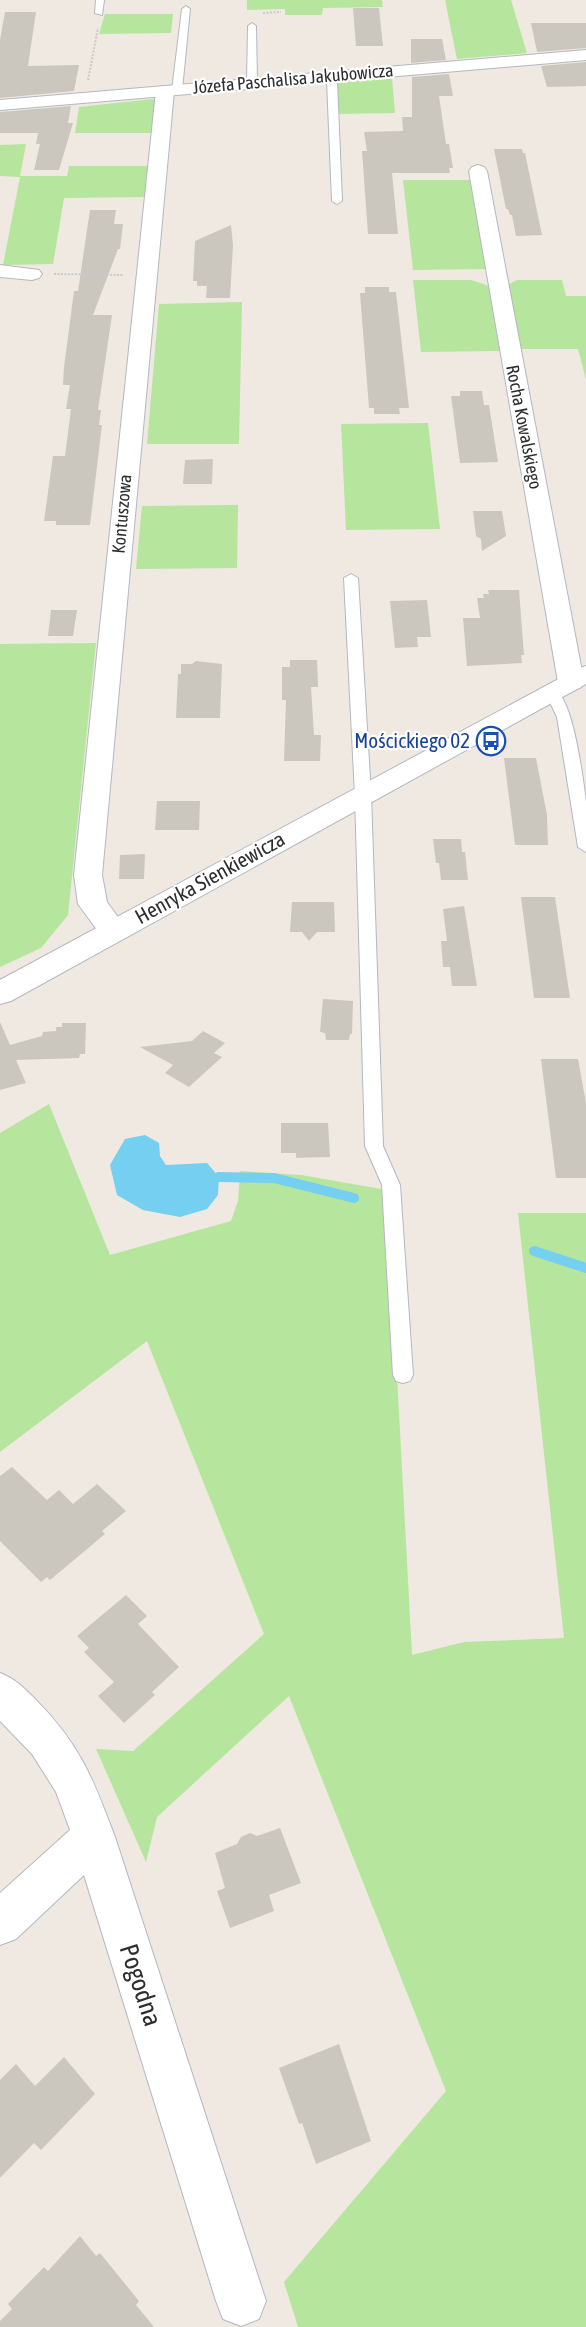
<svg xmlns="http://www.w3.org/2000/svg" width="586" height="2327" font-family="'Asap Condensed',sans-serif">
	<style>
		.green { fill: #b6e59e }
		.water { fill: #75cff0 }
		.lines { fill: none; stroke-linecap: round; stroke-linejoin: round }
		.stream { stroke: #75cff0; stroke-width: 10 }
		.building { fill: #cbc7bf }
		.service-casing { stroke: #b4b7c1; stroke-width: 2 }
		.minor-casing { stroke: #b4b7c1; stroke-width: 2 }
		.tertiary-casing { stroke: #b4b7c1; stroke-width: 2 }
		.path { stroke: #c9c9c9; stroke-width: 2; stroke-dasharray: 2 1.5; stroke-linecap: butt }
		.service { fill: #fff; fill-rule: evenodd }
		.minor { fill: #fff; fill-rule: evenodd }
		.tertiary { fill: #fff; fill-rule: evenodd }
		.labels { text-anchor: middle; stroke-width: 4.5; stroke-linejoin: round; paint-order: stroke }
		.far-street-label { font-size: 18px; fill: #2e2e2e; stroke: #fff }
		.transit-label { font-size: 21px; fill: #164399; stroke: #fff; text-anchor: end }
		.street-label { font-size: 21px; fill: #2e2e2e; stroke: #fff }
		.near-street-label { font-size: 26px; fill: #2e2e2e; stroke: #fff }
	</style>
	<rect width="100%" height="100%" fill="#efe9e1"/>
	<path class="green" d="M247,0H382L383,7L323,8L322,15H285V9L247,10Z
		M445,0H511L527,53L457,59Z
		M105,14H173L171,33L99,34Z
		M392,78L395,113L338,114L336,83Z
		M153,99L156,100L153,133H75L79,107Z
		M26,144L20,176H67L69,166H150L146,197L64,198L53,264L3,265L20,177L0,176V145Z
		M403,180H473L487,269L413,270Z
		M413,280H471L489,286L500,351L421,352Z
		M517,280H562L566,296H586V380L578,349H516L505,286Z
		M242,302L239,444H147L159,304Z
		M428,423L440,529L346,530L341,424Z
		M238,505L237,568L136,569L142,506Z
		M96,643L68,915L41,948L0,967V644Z
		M49,1104L110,1255L231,1221L238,1201L240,1171L301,1175L387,1190L412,1655L464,1642L564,1638L518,1213H586V2327H298L284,2282L446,2091L289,1696L157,1817L146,1862L96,1749L133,1751L264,1634L147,1341L0,1452V1133Z"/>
	<path class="water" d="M145,1135L159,1143L160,1156L166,1165L207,1163L219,1177L218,1195L207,1209L180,1217L143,1210L117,1195L110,1165L125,1139Z"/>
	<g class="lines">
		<path class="stream" d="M219,1177L274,1178L354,1198
			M534,1251L586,1268"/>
	</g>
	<path class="building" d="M353,8H379L383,46H356Z
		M5,12H36L28,66L79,65L74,91L0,98V40Z
		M531,23H586V48L537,52Z
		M411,39H442L446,60L411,63Z
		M586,62V86L547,87L541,66Z
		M449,74L453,96H439L446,144H449L453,168H449L450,173H392L398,234H368L362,151H367L364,132L403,131L402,117H412V77Z
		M71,106L68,123H73L59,170H34L40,144H36L38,133H0V112Z
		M494,149H522L523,153H525L542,235L516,236L512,215H510L508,209H506Z
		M90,210H116L114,224H123L120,249H118L93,315H112L98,410H101L99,425H102L90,525H56V521H44L53,456H65L71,409H66L70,385H63L64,367L74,291H78Z
		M231,225L233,245L230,298H206L207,286H197V281H193L195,241Z
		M365,287H389V292H396L409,408H399L400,414H374V408H369L360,293H365Z
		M460,391H482L484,405H489L498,462L460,463L451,396H460Z
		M213,459L212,484H183L185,460Z
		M473,511H502L506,536L482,551L481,539L476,536Z
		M488,590H519L524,655H521L522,663L467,666L463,618H480L477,598H484L483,594H489Z
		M427,600L431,637H417L418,647L395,648L390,601Z
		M51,610H77L73,636H48Z
		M290,660H317L318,687H311L314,735H321L320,761H284L286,700H282V667H290Z
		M196,661L222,664L220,718H176L178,674H181V664H192Z
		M504,758H536L547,815L548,845H515Z
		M157,801H200L199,830H155Z
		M433,839H461L462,852H465L468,880H441L439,863H436Z
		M145,854L144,879H119L120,855Z
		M521,897H555L570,998H534Z
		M292,902H334L335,932H317L309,941L302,932H290Z
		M464,906L477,986H452L450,967H443L441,941H447L443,909Z
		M323,999L353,1001L352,1034H350L349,1040H326L325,1033L320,1032Z
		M0,1022L10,1045L42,1036L43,1032L56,1031V1027H62V1023H86L85,1054H80L79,1058L16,1060L26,1083L0,1090Z
		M203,1031L225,1043L214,1053L222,1057L189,1087L165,1073L173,1065L140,1047L192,1041Z
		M541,1059H578L586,1103V1178H556Z
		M281,1123H328L330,1157L296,1158V1153H281Z
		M12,1467L47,1500L59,1490L73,1504L97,1484L126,1511L102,1531L105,1534L50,1580L47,1577L41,1582L0,1541V1476Z
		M126,1595L147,1616L138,1624L179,1667L152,1692L155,1695L124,1723L98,1696L114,1682L84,1652L89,1648L77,1636Z
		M280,1828L301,1883L269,1895L274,1911L230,1928L217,1891L225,1888L215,1853L237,1844L241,1837L250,1833L257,1836Z
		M339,2044L371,2141L316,2164L302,2123L299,2124L279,2068Z
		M64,2057L95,2094L41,2150L34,2143L0,2178V2080L16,2064L35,2086Z
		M80,2236L96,2256L100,2253L139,2301L136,2305L154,2327H0V2321L12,2309L8,2304L44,2267L48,2271Z"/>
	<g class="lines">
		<g class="service-casing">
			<path id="service" d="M96,0H104L102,15L95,13Z
				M186,6L190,9L189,19L182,90L177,93L172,90L182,9Z
				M252,23L256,26L257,83L252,86L247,83L248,26Z
				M329,73L337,81L342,201L337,204L332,201L327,81L324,76Z
				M351,574L358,578L371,795L383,1146L400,1185L413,1375L410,1381L403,1383L396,1381L393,1375L382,1185L365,1146L355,795L344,578Z
				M552,688C573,693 583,780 586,801C586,817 586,835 586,852L578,847L557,717L545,692Z"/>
		</g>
		<g class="minor-casing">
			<path id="minor" d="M165,86L171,87L174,91L102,875L107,902L128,931L123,938L113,941L103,938L78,904L74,875L156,91L159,87Z
				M478,165L484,167L487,171L584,682L580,688L571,690L562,688L558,682L469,171L472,167Z
				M0,265L39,270L42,274L39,278L32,280L0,277Z
				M0,1673C16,1679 25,1689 37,1701C81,1746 93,1779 115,1837L266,2301L259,2319L241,2326L223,2319L216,2301L84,1875L16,1939L0,1945V1893L70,1830L56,1792L32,1754L0,1721Z"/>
		</g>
		<g class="tertiary-casing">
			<path id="tertiary" d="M586,50V60L0,110V100Z
				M586,666V684L11,1001L0,1004V980L577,669Z"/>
		</g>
		<path class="path" d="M263,13L281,12
			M88,80L98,28
			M54,274L124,275"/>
		<use href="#service" class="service"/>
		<use href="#minor" class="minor"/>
		<use href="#tertiary" class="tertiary"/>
	</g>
	<defs>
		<g id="bus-ring" transform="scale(1.5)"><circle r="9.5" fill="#fff" stroke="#1a4fb4" stroke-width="1.5"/><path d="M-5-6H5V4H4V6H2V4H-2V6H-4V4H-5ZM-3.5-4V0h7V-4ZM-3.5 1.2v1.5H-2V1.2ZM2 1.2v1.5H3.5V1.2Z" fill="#1a4fb4"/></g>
	</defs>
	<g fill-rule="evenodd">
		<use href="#bus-ring" x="491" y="741"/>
	</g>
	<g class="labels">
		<g class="far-street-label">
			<text transform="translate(293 79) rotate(-5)" y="6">Józefa Paschalisa Jakubowicza</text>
			<text transform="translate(524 427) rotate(79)" y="6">Rocha Kowalskiego</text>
			<text transform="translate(122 514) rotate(-85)" y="6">Kontuszowa</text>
		</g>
		<g class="transit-label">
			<text x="470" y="748">Mościckiego 02</text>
		</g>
		<g class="street-label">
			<text transform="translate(210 878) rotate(-29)" y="7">Henryka Sienkiewicza</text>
		</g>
		<g class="near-street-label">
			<text transform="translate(141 1985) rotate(72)" y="9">Pogodna</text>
		</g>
	</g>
</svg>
